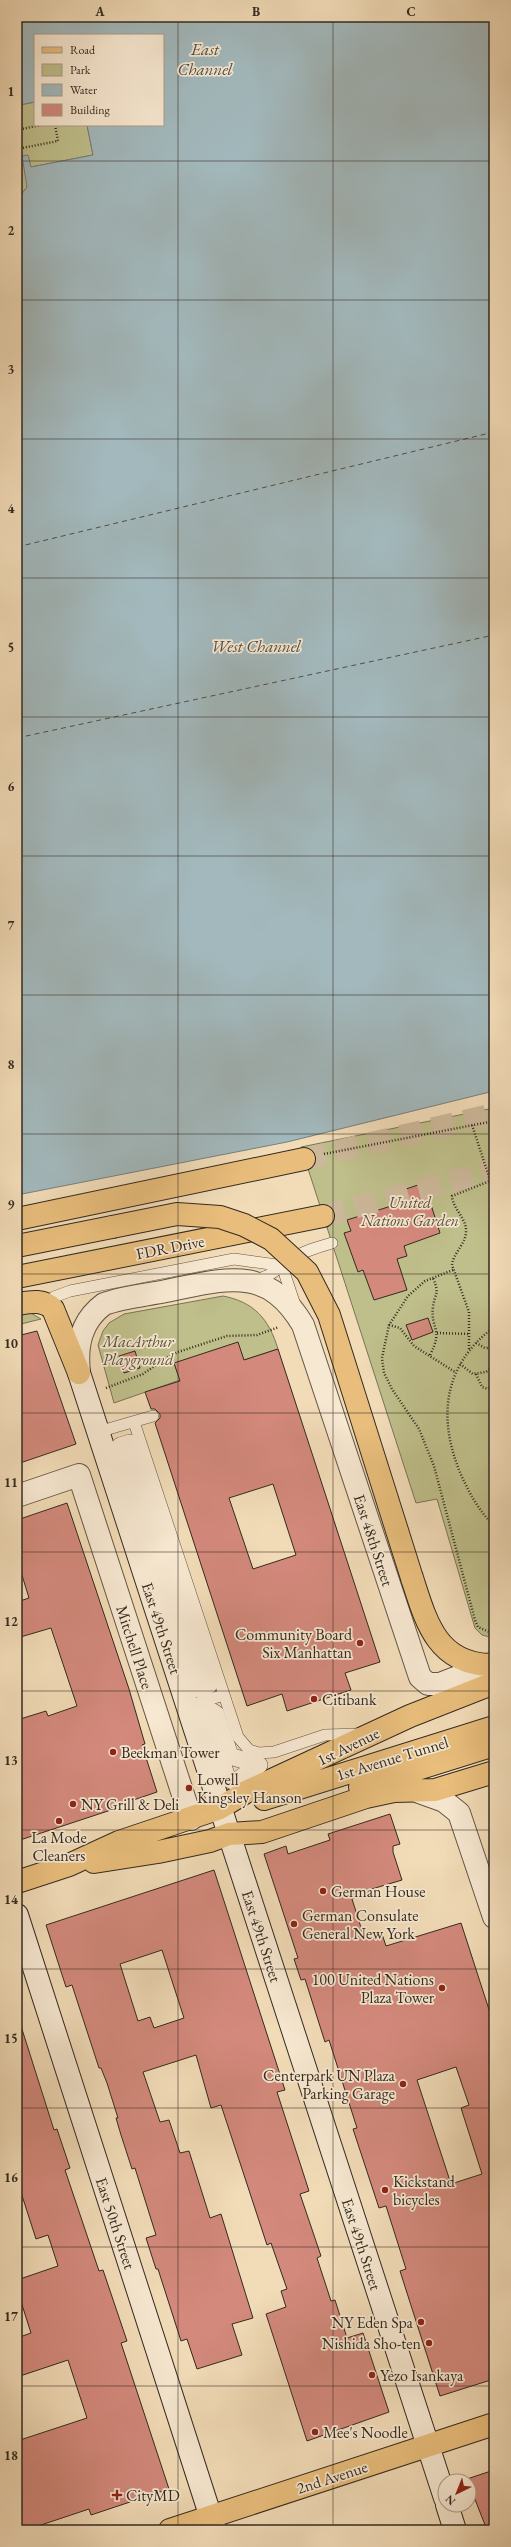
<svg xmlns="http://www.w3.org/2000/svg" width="511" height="2547" font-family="'EB Garamond',serif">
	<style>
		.green { fill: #bfbf8b; stroke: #797456 }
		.water { fill: #a2b8bc; stroke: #767f7e }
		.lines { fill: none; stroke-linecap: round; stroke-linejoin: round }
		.ferry { stroke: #4f4e47; stroke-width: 1; stroke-dasharray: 5 4; stroke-linecap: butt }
		.building { fill: #d3897c; stroke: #332a20; fill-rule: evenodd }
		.motorway-tunnel { stroke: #ccb89a; stroke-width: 22; stroke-dasharray: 22 11; stroke-linecap: butt }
		.service-casing { stroke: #635646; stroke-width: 12 }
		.pedestrian-casing { stroke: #635646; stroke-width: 18 }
		.minor-casing { stroke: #635646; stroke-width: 24 }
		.secondary-casing { stroke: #332a20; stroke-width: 24 }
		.primary-casing { stroke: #332a20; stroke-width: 24 }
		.motorway-casing { stroke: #332a20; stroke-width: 24 }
		.path { stroke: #332a20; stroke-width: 2.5; stroke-dasharray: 1 2; stroke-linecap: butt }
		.service { stroke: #f7e8d1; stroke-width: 11 }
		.pedestrian { stroke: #f7e8d1; stroke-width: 17 }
		.minor { stroke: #f7e8d1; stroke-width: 22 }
		.secondary { stroke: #f7e8d1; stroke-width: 22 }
		.primary { stroke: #e9be7c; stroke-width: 22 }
		.motorway { stroke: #e9be7c; stroke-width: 22 }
		.motorway-bridge-casing { stroke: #332a20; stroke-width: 24; stroke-linecap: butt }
		.motorway-bridge { stroke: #e9be7c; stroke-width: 22 }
		.grid { fill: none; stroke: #332a20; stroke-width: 1; stroke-opacity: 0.55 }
		.poi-dot { fill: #8f2418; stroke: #f7e8d1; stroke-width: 1.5 }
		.labels { text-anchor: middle; stroke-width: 3.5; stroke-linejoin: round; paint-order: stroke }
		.park-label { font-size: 16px; font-style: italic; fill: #564f3b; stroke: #f7e8d1 }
		.street-label { font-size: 16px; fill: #332a20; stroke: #f7e8d1 }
		.poi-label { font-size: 16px; fill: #332a20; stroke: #f7e8d1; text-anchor: start }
		.water-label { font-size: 17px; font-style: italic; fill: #4f4e47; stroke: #f7e8d1 }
		.neatline { fill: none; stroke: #332a20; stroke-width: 1.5 }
		.grid-label { font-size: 13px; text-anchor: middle; font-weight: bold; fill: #332a20 }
	</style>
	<rect width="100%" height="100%" fill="#f2dcb8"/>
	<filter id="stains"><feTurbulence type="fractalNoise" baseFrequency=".005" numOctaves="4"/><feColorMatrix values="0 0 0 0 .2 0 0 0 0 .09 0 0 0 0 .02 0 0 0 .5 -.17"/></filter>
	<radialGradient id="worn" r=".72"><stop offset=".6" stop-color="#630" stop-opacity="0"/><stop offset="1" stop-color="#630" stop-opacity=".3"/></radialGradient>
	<path class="green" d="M35,102V125H87L93,155L31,167L27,187L17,200V119L22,118L19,105Z
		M494,1108V1638L482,1635L475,1628L437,1499L416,1503L301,1147Z
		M223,1296C254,1302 269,1319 278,1349L244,1360L174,1363L180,1380L114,1403L98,1345L103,1331L109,1323L124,1314Z
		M29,1312L41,1319L17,1325V1314Z"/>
	<path class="water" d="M17,17H494V1091L287,1142L17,1195V200L27,187L22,156L28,155L31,167L93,155L87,125H163V35H35V102L19,105L22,118L17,119Z"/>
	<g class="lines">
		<path class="ferry" d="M17,547L494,432
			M17,738L494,635"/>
	</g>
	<path class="building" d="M424,1183L440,1233L404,1246L407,1256L397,1259L407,1290L374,1300L363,1270L358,1272L344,1233L351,1231L347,1220L407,1201L403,1190Z
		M428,1318L433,1332L412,1340L406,1325Z
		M37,1331L76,1444L17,1464V1336Z
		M238,1342L244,1360L278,1349L380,1662L345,1673L351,1690L287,1711L282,1694L247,1706L155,1423L160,1418V1414L155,1409H151L145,1392L180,1381L174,1363ZM273,1484L296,1555L253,1569L229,1498Z
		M135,1351L140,1368L124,1373L119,1356Z
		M67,1503L129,1689L145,1744L142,1745L157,1792L110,1808L111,1810L20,1840L17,1831V1720L46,1711L48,1716L77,1706L51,1628L17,1638V1602L29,1598L17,1559V1520Z
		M390,1814L400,1844L393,1846V1852L402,1880L362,1892L363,1895L352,1899L364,1937L381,1931L386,1946L461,1923L494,2025V2379L440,2396L400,2271L406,2269L386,2206L379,2208L353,2129L357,2128L329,2040L325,2042L305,1979L301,1980L294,1959L298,1958L264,1854L286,1846L288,1854L330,1840L328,1834ZM456,2067L469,2105L461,2108L482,2174L451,2184L417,2080Z
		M214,1870L285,2090L277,2092L309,2191L300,2194L321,2256L317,2258L331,2301L335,2300L347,2338L363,2333L389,2412L307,2441L266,2314L286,2307L281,2291L287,2289L271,2243L267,2245L221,2105L211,2108L196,2055L143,2072L160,2122L169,2120L180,2153L189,2151L210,2218L221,2214L253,2318L232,2324L242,2355L197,2369L187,2339L181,2341L158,2269H156L146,2238L156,2235L135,2168L132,2169L121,2135L116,2118H118L107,2083L101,2068H99L72,1985L66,1987L46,1925ZM162,1950L184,2018L154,2028L150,2017L138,2021L120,1964Z
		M17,2026H21L54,2130L57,2129L70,2168L65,2170L99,2271L103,2270L127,2341L121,2343L169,2489L91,2515L89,2509L26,2530H17V2441L87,2418L68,2360L17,2377V2338L31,2333L17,2289V2280L58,2266L48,2235L36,2239L17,2180Z
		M494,2470V2530H487L467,2479Z"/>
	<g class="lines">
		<path class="motorway-tunnel" d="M304,1159L494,1114
			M323,1216L494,1170"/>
		<g class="service-casing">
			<path id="service" d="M284,1266L285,1275L295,1305
				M254,1280C271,1277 278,1268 291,1259C304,1251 318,1247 332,1243
				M49,1305L54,1297L70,1291L234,1259L284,1266
				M134,1422L238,1737L249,1750L259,1753L274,1752L325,1735L359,1734
				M98,1432L153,1416
				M187,1706L224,1695"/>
		</g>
		<g class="pedestrian-casing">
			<path id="pedestrian" d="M130,1443L208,1686L199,1689L120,1446Z
				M211,1711L216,1714L230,1756L259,1765L235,1782L227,1778L206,1712Z"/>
		</g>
		<g class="minor-casing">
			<path id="minor" d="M79,1372C76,1345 81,1321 104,1304C123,1297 146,1295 166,1291C225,1279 267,1264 303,1325L420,1677L428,1684H440L494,1663
				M17,1496L79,1475L191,1819
				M419,1792L444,1801L459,1813L494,1917"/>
		</g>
		<g class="secondary-casing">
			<path id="secondary" d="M79,1373L445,2498
				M17,1915L215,2530
				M447,2505L455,2530"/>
		</g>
		<g class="primary-casing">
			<path id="primary" d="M360,1787L494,1745
				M264,1799L494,1727
				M94,1862L158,1852L210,1841L229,1834L262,1832L366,1797L394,1791L435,1790L494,1772
				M17,1882L69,1865L119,1842L220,1808L246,1792L410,1716L494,1683
				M170,2530L494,2424"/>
		</g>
		<g class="motorway-casing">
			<path id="motorway" d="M17,1219L304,1159
				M17,1246L112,1227
				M17,1277L323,1216
				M17,1304C30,1302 43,1299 53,1309L79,1373
				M412,1578C426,1621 436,1662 488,1665"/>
		</g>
		<path class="path" d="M17,130L41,125
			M17,149L58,141L55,125
			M472,1125L494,1192
			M324,1154L494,1121
			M453,1270L425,1281L408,1296L389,1325L382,1358L384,1373L392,1389L419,1429L434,1466L475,1620L478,1627L494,1634
			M389,1325L400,1328L414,1346L455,1372
			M494,1327C442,1366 437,1420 462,1477C470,1494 480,1513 494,1525
			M437,1333L470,1334
			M476,1343L485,1348H494
			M469,1349V1312L452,1265C453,1253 467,1243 466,1230C466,1218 453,1209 452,1196L490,1181
			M430,1355C444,1328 430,1329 433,1307C435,1292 440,1295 433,1278
			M460,1364L473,1374L486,1372L494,1365
			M476,1374L482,1387L488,1389L494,1386
			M106,1388L143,1374L163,1360L178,1352L227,1336L257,1335L279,1327"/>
		<use href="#service" class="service"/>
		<use href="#pedestrian" class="pedestrian"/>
		<use href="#minor" class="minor"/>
		<use href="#secondary" class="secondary"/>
		<use href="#primary" class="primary"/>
		<use href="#motorway" class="motorway"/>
		<g class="motorway-bridge-casing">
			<path id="motorway-bridge" d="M112,1227L177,1214L220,1217L244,1225L271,1239L307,1272L329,1315L412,1578"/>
		</g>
		<use href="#motorway-bridge" class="motorway-bridge"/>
	</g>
	<path class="grid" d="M178,17V2530M333,17V2530M17,161H494M17,300H494M17,439H494M17,578H494M17,717H494M17,856H494M17,995H494M17,1134H494M17,1274H494M17,1413H494M17,1552H494M17,1691H494M17,1830H494M17,1969H494M17,2108H494M17,2247H494M17,2386H494"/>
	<g class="poi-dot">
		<circle cx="360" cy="1643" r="4"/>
		<circle cx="314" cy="1699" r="4"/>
		<circle cx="113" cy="1752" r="4"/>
		<circle cx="189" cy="1788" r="4"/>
		<circle cx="73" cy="1804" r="4"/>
		<circle cx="59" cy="1821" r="4"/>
		<circle cx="323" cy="1891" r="4"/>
		<circle cx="294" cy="1924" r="4"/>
		<circle cx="442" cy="1988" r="4"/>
		<circle cx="403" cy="2084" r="4"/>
		<circle cx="385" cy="2190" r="4"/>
		<circle cx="421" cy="2322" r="4"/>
		<circle cx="429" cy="2343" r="4"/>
		<circle cx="372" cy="2375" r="4"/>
		<circle cx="315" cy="2432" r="4"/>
		<path d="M115 2489h4v4h4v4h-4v4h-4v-4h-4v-4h4z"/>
	</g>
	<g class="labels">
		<g class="park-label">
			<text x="410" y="1208">United<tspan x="410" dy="18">Nations Garden</tspan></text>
			<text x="138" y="1347">MacArthur<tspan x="138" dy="18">Playground</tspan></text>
		</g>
		<g class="street-label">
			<text transform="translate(170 1247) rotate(-11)" y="6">FDR Drive</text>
			<text transform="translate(374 1540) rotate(72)" y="6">East 48th Street</text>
			<text transform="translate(162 1628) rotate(72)" y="6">East 49th Street</text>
			<text transform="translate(135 1647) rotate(72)" y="6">Mitchell Place</text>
			<text transform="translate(348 1746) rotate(-26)" y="6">1st Avenue</text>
			<text transform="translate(392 1758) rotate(-17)" y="6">1st Avenue Tunnel</text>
			<text transform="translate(262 1936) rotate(72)" y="6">East 49th Street</text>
			<text transform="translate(116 2223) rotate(72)" y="6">East 50th Street</text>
			<text transform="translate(362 2244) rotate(72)" y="6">East 49th Street</text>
			<text transform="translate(332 2477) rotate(-18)" y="6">2nd Avenue</text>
		</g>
		<g class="poi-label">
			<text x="352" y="1640" text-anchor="end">Community Board<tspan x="352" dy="18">Six Manhattan</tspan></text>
			<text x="322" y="1705">Citibank</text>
			<text x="121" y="1758">Beekman Tower</text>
			<text x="197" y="1785">Lowell<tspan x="197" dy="18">Kingsley Hanson</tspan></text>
			<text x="81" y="1810">NY Grill &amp; Deli</text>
			<text x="59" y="1843" text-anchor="middle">La Mode<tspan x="59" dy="18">Cleaners</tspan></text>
			<text x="331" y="1897">German House</text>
			<text x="302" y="1921">German Consulate<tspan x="302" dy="18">General New York</tspan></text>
			<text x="434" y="1985" text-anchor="end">100 United Nations<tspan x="434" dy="18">Plaza Tower</tspan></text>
			<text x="395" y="2081" text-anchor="end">Centerpark UN Plaza<tspan x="395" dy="18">Parking Garage</tspan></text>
			<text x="393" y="2187">Kickstand<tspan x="393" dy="18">bicycles</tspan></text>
			<text x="413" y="2328" text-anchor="end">NY Eden Spa</text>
			<text x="421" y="2349" text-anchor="end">Nishida Sho-ten</text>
			<text x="380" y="2381">Yezo Isankaya</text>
			<text x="323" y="2438">Mee's Noodle</text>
			<text x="126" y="2501">CityMD</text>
		</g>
		<g class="water-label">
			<text x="205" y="55">East<tspan x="205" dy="20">Channel</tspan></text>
			<text x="256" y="652">West Channel</text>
		</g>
	</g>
	<rect width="511" height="2547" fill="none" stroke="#f2dcb8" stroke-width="44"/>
	<rect x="34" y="34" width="130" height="92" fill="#f7e8d1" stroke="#a99c8a"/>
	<rect x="42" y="47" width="20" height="6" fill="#e9be7c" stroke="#a99c8a"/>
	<text x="70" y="54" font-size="12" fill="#332a20">Road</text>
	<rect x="42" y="64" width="20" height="12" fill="#bfbf8b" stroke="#a99c8a"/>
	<text x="70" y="74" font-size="12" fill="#332a20">Park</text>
	<rect x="42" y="84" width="20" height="12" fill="#a2b8bc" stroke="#a99c8a"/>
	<text x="70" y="94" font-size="12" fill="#332a20">Water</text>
	<rect x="42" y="104" width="20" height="12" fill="#d3897c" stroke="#a99c8a"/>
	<text x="70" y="114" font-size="12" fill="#332a20">Building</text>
	<g transform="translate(457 2493) rotate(223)"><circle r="19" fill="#f7e8d1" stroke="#a99c8a"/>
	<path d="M0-3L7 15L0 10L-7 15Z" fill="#8f2418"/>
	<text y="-6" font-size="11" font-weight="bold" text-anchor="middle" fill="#332a20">N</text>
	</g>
	<rect x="22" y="22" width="467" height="2503" class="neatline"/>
	<g class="grid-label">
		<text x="100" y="16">A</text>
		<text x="256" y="16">B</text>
		<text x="411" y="16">C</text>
		<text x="11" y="96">1</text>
		<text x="11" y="235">2</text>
		<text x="11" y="374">3</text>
		<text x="11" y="513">4</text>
		<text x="11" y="652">5</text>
		<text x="11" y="791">6</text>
		<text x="11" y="930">7</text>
		<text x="11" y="1069">8</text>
		<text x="11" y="1209">9</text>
		<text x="11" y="1348">10</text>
		<text x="11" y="1487">11</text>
		<text x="11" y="1626">12</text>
		<text x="11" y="1765">13</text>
		<text x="11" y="1904">14</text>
		<text x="11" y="2043">15</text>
		<text x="11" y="2182">16</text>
		<text x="11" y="2321">17</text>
		<text x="11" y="2460">18</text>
	</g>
	<rect width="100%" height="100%" filter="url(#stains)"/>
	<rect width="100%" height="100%" fill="url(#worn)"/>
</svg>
